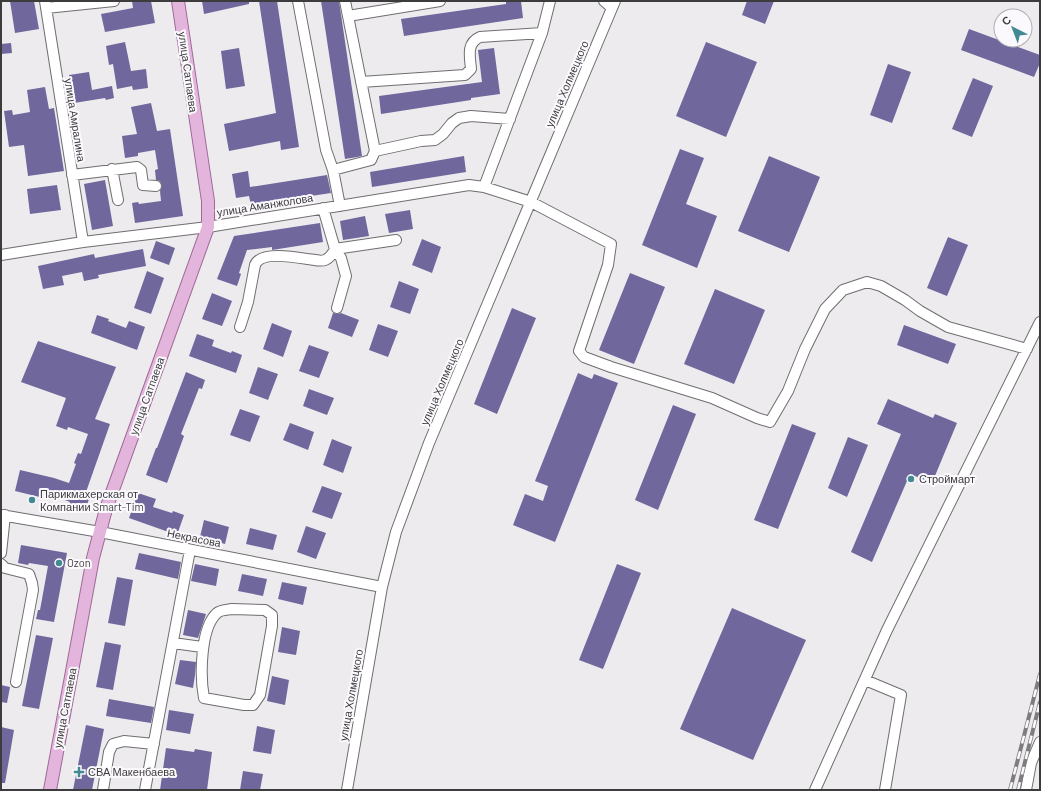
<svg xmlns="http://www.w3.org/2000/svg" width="1041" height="791" font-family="Barlow,sans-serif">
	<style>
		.building { fill: #70679d }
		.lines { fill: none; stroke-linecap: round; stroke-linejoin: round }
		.minor-casing { stroke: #6f6d70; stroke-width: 12 }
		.major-casing { stroke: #9d6a95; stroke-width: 14 }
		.minor { stroke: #fff; stroke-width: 10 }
		.major { stroke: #e3b5dc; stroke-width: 12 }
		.rail-casing { stroke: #7d7c7e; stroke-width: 4 }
		.rail { stroke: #fbf9fd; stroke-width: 2.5; stroke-dasharray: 8; stroke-linecap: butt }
		.poi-dot { fill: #428992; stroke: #fbf9fd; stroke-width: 1.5 }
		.labels { text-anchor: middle; stroke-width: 4; stroke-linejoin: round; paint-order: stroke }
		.street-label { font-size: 11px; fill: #3d3c3d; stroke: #fbf9fd }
		.poi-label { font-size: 11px; fill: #3d3c3d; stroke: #fbf9fd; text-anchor: start }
	</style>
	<rect width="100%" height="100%" fill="#eeebef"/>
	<path class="building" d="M10,1H34L39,29L15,33Z
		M132,1H151L155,23L105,32L101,14L133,8Z
		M202,1H249V4L204,14Z
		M259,1H277L299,147L281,150L280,141L229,151L224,124L276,113Z
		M321,1H339L362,156L357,157L345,159Z
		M506,1H521L523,18L404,36L401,19L506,4Z
		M747,1H774L765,24L742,15Z
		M969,29L1040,55V63L1034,77L961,50Z
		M125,42L131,71L146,69L148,88L133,90L132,86L117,89L113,64L109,65L106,46Z
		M706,42L757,62L726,137L676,116Z
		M11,43L12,53L1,54V44Z
		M239,48L245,86L226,89L221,51Z
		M494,48L500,94L471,98V100L381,114L379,96L482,82L478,50Z
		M888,64L911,72L892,123L870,115Z
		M89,72L92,90L112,86L114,98L106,100L105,98L74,103L69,75Z
		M973,78L993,86L972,137L952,129Z
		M45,87L49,109L54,108L64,171L28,176L24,145L9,147L4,111L12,110L13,115L30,112L27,90Z
		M151,103L157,131L170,129L183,216L135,223L132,203L138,202L139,204L161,201L160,191L162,186L160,181L156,180L155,170L158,169L155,150L138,153V156L125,158L122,136L137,134L131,107Z
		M680,149L704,158L686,204L717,216L697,268L642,245Z
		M464,156L466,172L372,187L370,172Z
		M769,156L820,177L789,252L738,231Z
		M248,171L250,187L327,175L331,193L251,205L249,196L236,198L232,174Z
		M105,180L113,226L92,230L84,184Z
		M57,185L61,210L30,214L27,189Z
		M410,210L413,229L389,233L385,214Z
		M365,216L369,236L343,240L340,221Z
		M320,223L323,242L272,250V247L247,250L239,273L241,274L237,286L217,279L234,236Z
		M948,237L968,245L947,296L927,288Z
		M422,239L441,247L432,273L412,265Z
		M156,241L175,248L169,265L150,258Z
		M143,249L146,266L98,275L99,278L84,281L82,272L62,276L64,285L43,289L38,266L94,254L95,258Z
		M147,271L164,278L151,314L134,308Z
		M630,273L665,287L634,364L599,350Z
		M399,281L419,289L410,314L390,307Z
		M715,289L765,310L734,384L684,364Z
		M212,293L232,301L222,326L202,319Z
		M512,308L536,318L497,414L474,404Z
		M333,313L338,314L341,313L359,320L352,337L328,328Z
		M97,315L109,319L108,321L126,328L129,321L145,327L137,350L91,333Z
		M272,323L292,331L283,357L263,349Z
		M378,324L398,331L388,357L369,350Z
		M904,325L956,344L948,364L897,345Z
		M197,334L214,340L212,346L231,353L232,351L242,355L236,373L189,356Z
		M38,341L116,367L95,419L110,424L86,492L91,494L85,510L69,504L70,502L49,494L48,499L15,491L20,470L54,478L69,483L76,464L74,463L78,453L81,454L88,434L68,427L67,430L56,426L66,398L21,382Z
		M309,345L329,352L319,378L299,371Z
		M258,367L278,374L268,400L249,393Z
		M186,372L205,380L202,389L199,388L181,434L184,436L167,483L146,475L156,448H157Z
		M578,373L592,379L594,374L618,383L555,542L513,525L525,494L543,501L548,486L535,481Z
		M309,389L334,398L327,415L303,406Z
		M888,399L933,418L935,414L957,423L932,483L910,474L872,562L851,552L901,434L877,424Z
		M673,405L696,414L658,510L635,500Z
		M240,409L260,416L250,442L230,435Z
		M290,423L314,432L308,450L283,440Z
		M792,424L816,433L778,529L754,520Z
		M848,437L868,445L847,497L828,488Z
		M332,439L352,447L343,473L323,465Z
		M322,486L342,493L332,519L312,512Z
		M138,493L156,499L153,507L172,513L173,511L184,515L177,535L129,518Z
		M204,520L229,527L225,544L200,537Z
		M306,526L326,533L316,559L297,552Z
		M250,528L277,535L273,550L246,544Z
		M21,545L67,553L54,622L36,619L38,610H40L48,566L29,563L28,565L18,563Z
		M139,553L181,562L178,579L135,569Z
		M195,564L219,569L216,586L191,581Z
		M617,564L641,573L603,669L579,660Z
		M242,574L267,579L263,596L238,591Z
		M117,577L133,580L125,626L108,623Z
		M282,582L307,587L303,605L278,599Z
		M732,608L806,640L753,760L680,729Z
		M188,610L206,614L198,638L183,635Z
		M282,627L300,631L296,655L278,652Z
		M36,635L53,638L39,709L22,706Z
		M105,642L121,645L113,690L96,687Z
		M180,660L196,662L195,675L193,688L175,684Z
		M272,676L289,680L285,705L267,701Z
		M1,685L10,687L7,703L1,702Z
		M109,699L154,707L151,723L106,716Z
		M169,710L194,714L190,734L166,730Z
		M86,725L104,729L92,790H73Z
		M257,726L275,730L271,754L253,751Z
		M1,727L14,730L5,783H1Z
		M166,748L194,752L195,749L212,752L207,790H160Z
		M243,771L263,774L260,790H240Z"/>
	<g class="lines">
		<g class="minor-casing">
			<path id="minor" d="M45,1L83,242
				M298,1L326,150L333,170L340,206
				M604,1L612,8
				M46,8L114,1
				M348,16L440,1
				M361,82L465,75L471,69C470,57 466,43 480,37L542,33
				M375,151L421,141L435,140L443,134L452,123L459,118L471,116L510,119
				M112,169L118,200
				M333,170L371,160L375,151L345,1
				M72,175L137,167L141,170L143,185L156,186
				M484,187L542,33L550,1
				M323,208L335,249L341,258L346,276L337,308
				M1,255L83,242L208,227L469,185L484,187L531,202L611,244L608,265L579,351L584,357L611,367L712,398L757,418L770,422L788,391L805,349L825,309L843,290L867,282L881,286L905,300L920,311L948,327L1027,349
				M240,327L248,302L255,265C260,251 295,257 307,259C312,259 320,262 325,260C330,258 333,253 335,249L396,240
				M1,515L100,532L382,587
				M1,553L5,515
				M1,564L5,568L29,574L32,583L33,590L16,682
				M232,609L265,610L272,615V626L260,695L253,705H244L204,698C200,677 200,628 217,613C220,610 227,610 232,609Z
				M173,643L202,647
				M865,680L901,695L885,790
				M103,790L109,752L113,744L124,741L154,744
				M145,790L190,550
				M347,790L382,587L396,532L429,443L615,1
				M815,790L887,630L1040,322
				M1026,790L1031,763L1040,742"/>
		</g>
		<g class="major-casing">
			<path id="major" d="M50,790L93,558L106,509L208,227V201L178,1"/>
		</g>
		<use href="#minor" class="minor"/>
		<use href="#major" class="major"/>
		<g class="rail-casing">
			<path id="rail" d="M1010,790L1040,674
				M1018,790L1040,702"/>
		</g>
		<use href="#rail" class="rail"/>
	</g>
	<g class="poi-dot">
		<circle cx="911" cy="479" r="4"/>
		<circle cx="32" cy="500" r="4"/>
		<circle cx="59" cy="563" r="4"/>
		<path d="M77 766h4v4h4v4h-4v4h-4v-4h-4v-4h4z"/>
	</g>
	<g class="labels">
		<g class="street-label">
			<text transform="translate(188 72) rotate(82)" y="4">улица Сатпаева</text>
			<text transform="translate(567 84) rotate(-67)" y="4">улица Холмецкого</text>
			<text transform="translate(75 120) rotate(81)" y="4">улица Амралина</text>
			<text transform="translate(265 205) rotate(-9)" y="4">улица Аманжолова</text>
			<text transform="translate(442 382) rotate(-67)" y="4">улица Холмецкого</text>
			<text transform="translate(147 396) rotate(-70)" y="4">улица Сатпаева</text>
			<text transform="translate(194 538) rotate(11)" y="4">Некрасова</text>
			<text transform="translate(351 695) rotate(-80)" y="4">улица Холмецкого</text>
			<text transform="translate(65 708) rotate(-79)" y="4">улица Сатпаева</text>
		</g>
		<g class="poi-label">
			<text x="919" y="483">Строймарт</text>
			<text x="40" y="498">Парикмахерская от<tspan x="40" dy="13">Компании Smart-Tim</tspan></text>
			<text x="67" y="567">Ozon</text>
			<text x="88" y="776">СВА Макенбаева</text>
		</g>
	</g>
	<rect width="1041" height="791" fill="none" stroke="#3d3c3d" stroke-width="4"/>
	<g transform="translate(1013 28) rotate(318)"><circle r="19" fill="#fbf9fd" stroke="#afadb0"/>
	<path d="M0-3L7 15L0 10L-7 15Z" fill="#428992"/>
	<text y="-6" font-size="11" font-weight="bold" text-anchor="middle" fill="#3d3c3d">С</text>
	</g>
</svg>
